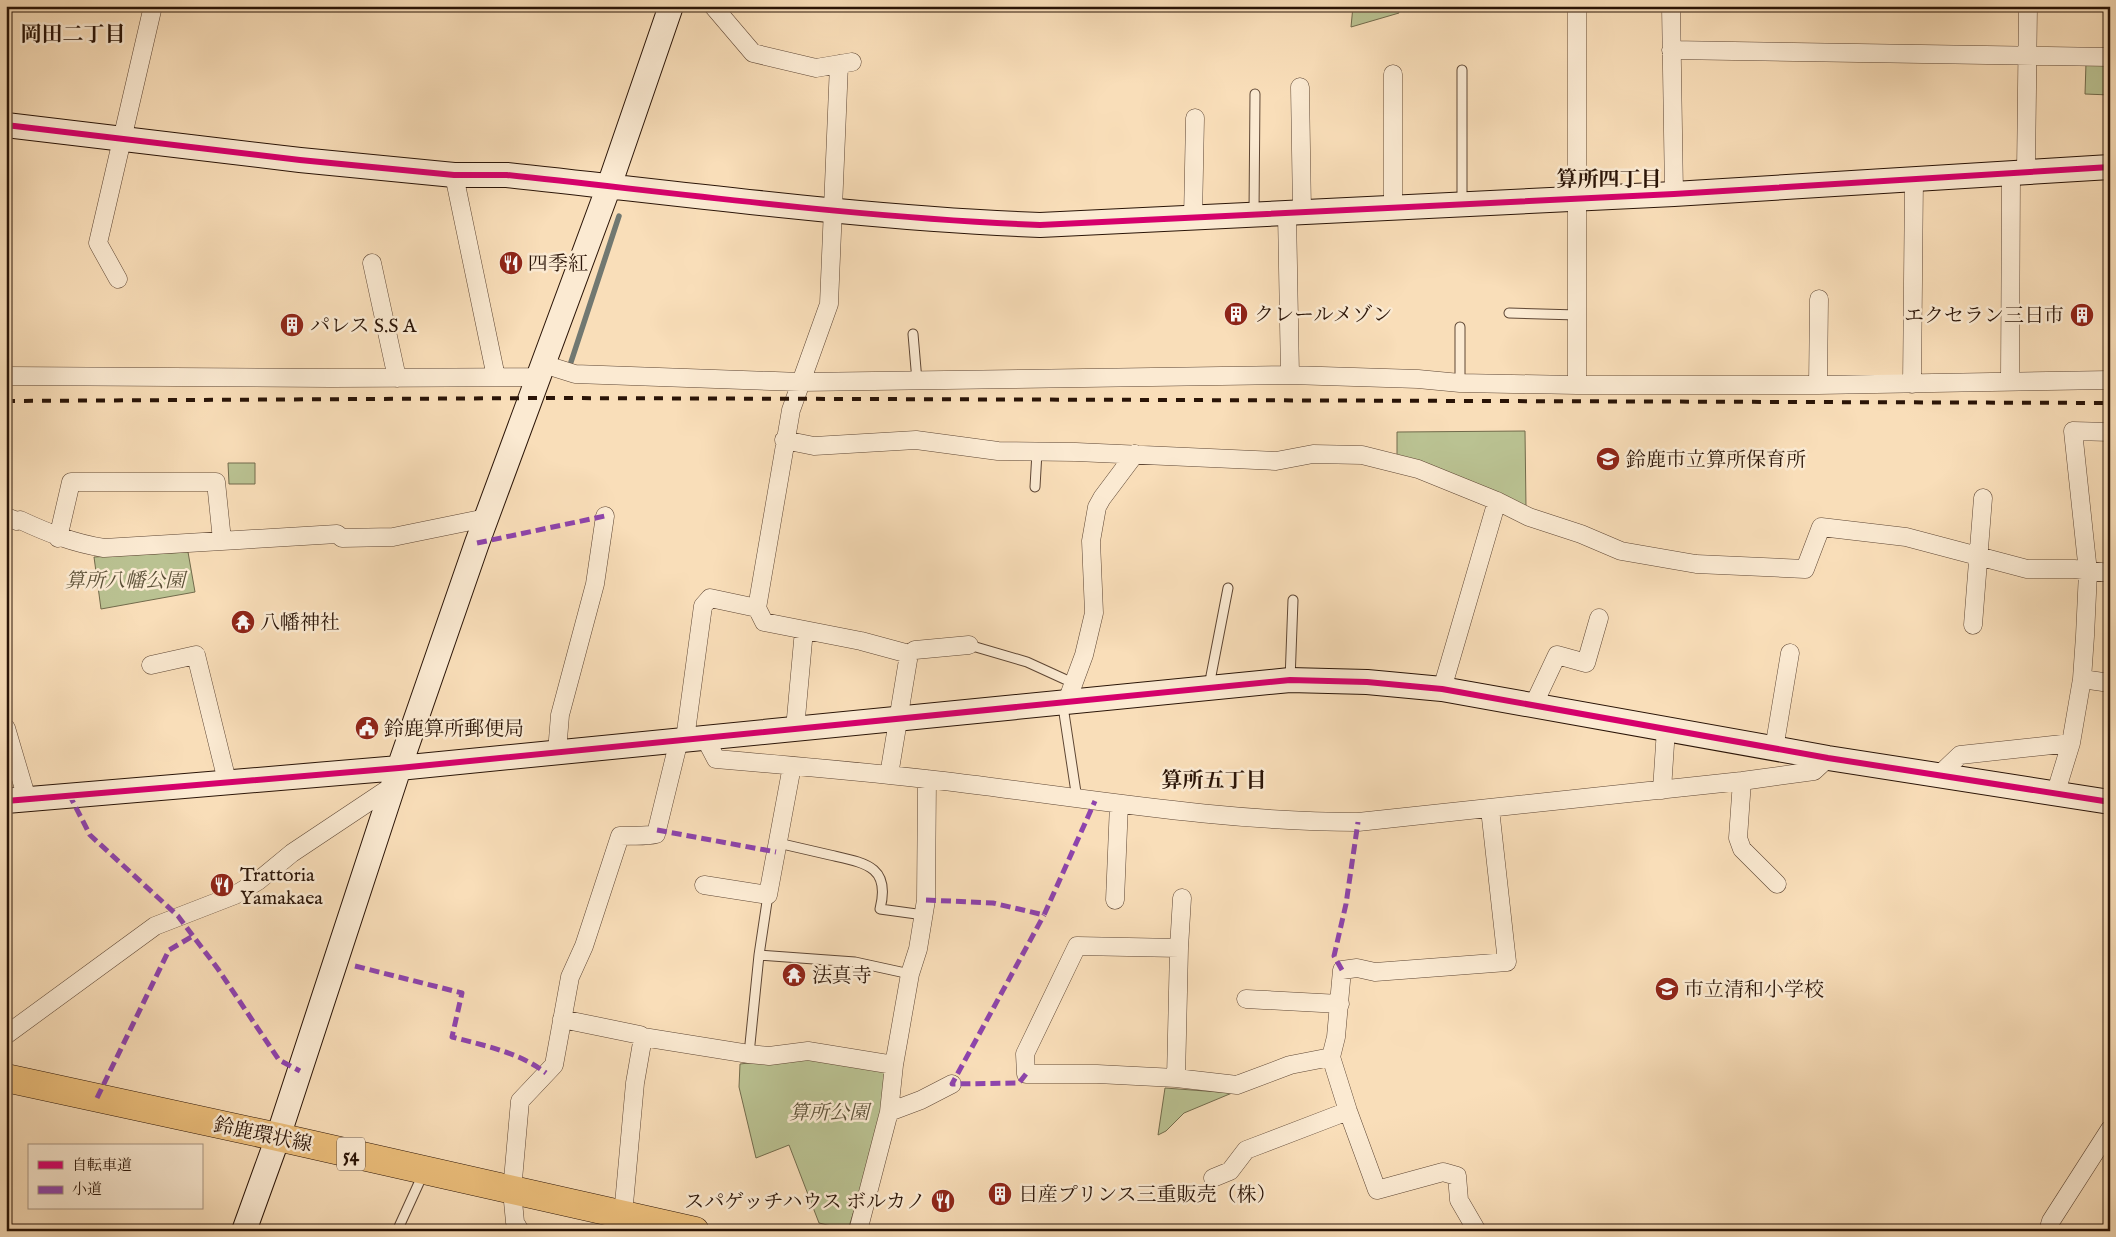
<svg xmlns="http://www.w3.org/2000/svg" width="2116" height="1237" font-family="'IM FELL English','Noto Serif JP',serif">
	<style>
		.green { fill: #bac292; stroke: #726b4c }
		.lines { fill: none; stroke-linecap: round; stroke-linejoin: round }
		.stream { stroke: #717871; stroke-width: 5.5 }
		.lane-casing { stroke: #5e4634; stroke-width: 11 }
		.street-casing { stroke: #5e4634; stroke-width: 19 }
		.secondary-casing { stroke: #2a1407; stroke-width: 26 }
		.primary-casing { stroke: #2a1407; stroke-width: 29 }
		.lane { stroke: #fbead2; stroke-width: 9 }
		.street { stroke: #fbead2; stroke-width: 18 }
		.secondary { stroke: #fbead2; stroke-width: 24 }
		.primary { stroke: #ecbf7c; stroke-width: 28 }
		.rail { stroke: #2a1407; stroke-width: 4; stroke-dasharray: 9 9; stroke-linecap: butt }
		.quiet { stroke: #8e44ad; stroke-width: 5; stroke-dasharray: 10 5; stroke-linecap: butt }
		.cycleway-casing { stroke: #fbead2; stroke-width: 9 }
		.cycleway { stroke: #d6006c; stroke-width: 6 }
		.labels { text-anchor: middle; stroke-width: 5; stroke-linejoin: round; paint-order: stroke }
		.shield { fill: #fbead2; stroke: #695444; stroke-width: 1 }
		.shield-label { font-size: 19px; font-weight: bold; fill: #2a1407 }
		.poi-label { font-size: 20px; fill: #2a1407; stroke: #fbead2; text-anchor: start }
		.park-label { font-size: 20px; font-style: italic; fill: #5c5138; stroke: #fbead2 }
		.street-label { font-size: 20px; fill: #2a1407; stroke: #fbead2 }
		.neighbourhood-label { font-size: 21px; font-weight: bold; fill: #2a1407; stroke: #fbead2 }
	</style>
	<rect width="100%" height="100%" fill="#f9deb9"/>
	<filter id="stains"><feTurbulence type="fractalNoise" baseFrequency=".004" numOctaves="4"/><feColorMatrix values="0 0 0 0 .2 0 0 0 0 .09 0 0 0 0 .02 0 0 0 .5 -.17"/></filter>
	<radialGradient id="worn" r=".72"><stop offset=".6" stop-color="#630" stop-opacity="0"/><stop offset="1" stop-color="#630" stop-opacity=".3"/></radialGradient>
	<path class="green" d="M1353,6H1397L1399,13L1351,27Z
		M2086,63L2110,64V95L2085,94Z
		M1525,431L1526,508L1397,456V432Z
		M228,463H255V484H229Z
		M188,552L195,592L101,609L94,557Z
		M809,1056L887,1069L890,1074L871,1156L848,1230L819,1223L789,1145L756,1158L739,1087L740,1064Z
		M1165,1088L1232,1093L1184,1113L1166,1131L1158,1135Z"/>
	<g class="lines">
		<path class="stream" d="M571,362L619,216"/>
		<g class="lane-casing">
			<path id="lane" d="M1462,204V70
				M1254,213L1255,94
				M1509,313L1577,315
				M1460,327V383
				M913,334L917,381
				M1035,487L1037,452
				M969,645L1027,662L1073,683
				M1290,680L1293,600
				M1209,686L1228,588
				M1067,703L1064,713L1077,799
				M778,843C795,847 813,851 830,855C865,863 891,866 880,909L924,915
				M759,955L855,962L910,974
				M749,1054L759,955L768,895
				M397,1231L423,1174"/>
		</g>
		<g class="street-casing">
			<path id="street" d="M713,6L753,53L816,68L852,62
				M1671,6L1674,194
				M1671,50L2110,57
				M1393,74V209
				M1300,87L1302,212
				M2026,171L2028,6
				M454,175L496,377
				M1287,213L1290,375
				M1193,218L1195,118
				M372,263L397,378
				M118,279L98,243L153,6
				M543,364L575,374L801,382L1290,375L1418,379L1460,383L1577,385H1818L2110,380
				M6,376L331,378L539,377
				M2010,381L2011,173
				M1912,384L1914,179
				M1577,385V6
				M1818,385L1819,299
				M784,440L814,446L916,440L998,451L1076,452L1276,461L1313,454L1362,455L1418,469L1497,501L1529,517L1581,534L1621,551L1696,564L1805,569L1821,527L1906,537L2027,569H2074L2110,573
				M6,517L17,521L20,520C48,533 73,543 104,548L337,534L342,538L393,537L486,518
				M58,538L71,482H216L222,540
				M757,608L764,622L861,641L909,654L915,650L969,645
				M1973,625L1983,498
				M151,665L196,655L227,781
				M2082,679L2110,683
				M1442,689L1497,501
				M1067,701L1084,655L1094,613L1091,541L1097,507L1102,498L1135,454
				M1533,706L1557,655L1586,663L1599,618
				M6,728L27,799L17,796
				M795,729L804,630
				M705,738L716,759C786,765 856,771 926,779C1070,795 1213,822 1358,822L1742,781L1814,771L1828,758
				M685,739L703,606L710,598L757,608L791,410L829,304L839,64
				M1774,749L1790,653
				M557,752L560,715L595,584L605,516
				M889,775L909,654
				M1938,776L1960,755L2071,743
				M1742,781L1738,838L1742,849L1777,884
				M1662,790L1666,729
				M2055,795L2071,743L2082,679L2085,636L2088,572L2073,431L2110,432
				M704,885L768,895L792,766
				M1115,900L1119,804
				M1179,948L1182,898
				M1246,999L1340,1004
				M562,1019L640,1035L643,1037L749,1054L769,1056L808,1051L894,1065
				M6,1035L155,926L235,895L258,881L292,853L394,785
				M1176,1078L1179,948L1077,946L1025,1054L1026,1074H1097L1176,1078L1237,1085L1290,1065L1331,1057
				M889,1112L921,1100L952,1084
				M1213,1178L1230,1171L1246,1150L1348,1111
				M623,1215L635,1083L643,1037
				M520,1231L515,1222L512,1191L520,1101L554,1065L570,977L584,946L620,836C633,835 644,837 656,834L679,740
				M858,1231L889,1112L894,1065L910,974L918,949L926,900L927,779
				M1477,1231L1459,1200L1457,1176L1443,1172L1377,1190L1348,1111L1331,1057L1336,1037L1342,970L1357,968L1375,972L1507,962L1490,809
				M2048,1231L2051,1221L2110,1129"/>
		</g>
		<g class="secondary-casing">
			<path id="secondary" d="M6,125L300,160L454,175H507C685,194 862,218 1040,225L1674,194L2110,167
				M6,801L399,768L1290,680L1367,682L1442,689L1828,758L2110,802
				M244,1231L278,1137L399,768L477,543L609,186L671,6"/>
		</g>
		<g class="primary-casing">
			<path id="primary" d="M6,1078L278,1137L695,1231"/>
		</g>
		<use href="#lane" class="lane"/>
		<use href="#street" class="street"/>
		<use href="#secondary" class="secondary"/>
		<use href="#primary" class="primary"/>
		<path class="rail" d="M6,401L547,398L2110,403"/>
		<path class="quiet" d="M477,543L605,516
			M69,794L90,835L178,916L218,969L279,1060L300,1071
			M657,830L776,852
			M926,900L993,903L1044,915L1095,801
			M355,966L462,993L452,1037C486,1046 518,1052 546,1073
			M1342,970L1334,956L1346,904L1358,822
			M1026,1074L1019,1083L952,1084L1044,915
			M97,1098L169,950L193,936"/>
		<g class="cycleway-casing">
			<path id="cycleway" d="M6,125L300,160L454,175H507C685,194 862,218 1040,225L1674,194L2110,167
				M6,801L399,768L1290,680L1367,682L1442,689L1828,758L2110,802"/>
		</g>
		<use href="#cycleway" class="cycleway"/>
	</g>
	<defs>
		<g id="restaurant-disc" transform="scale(1.25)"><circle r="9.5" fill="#8f2418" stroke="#fbead2"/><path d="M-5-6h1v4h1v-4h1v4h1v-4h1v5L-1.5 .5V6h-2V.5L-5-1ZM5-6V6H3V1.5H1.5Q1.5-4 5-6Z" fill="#fff"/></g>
		<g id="building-disc" transform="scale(1.25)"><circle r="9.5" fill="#8f2418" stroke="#fbead2"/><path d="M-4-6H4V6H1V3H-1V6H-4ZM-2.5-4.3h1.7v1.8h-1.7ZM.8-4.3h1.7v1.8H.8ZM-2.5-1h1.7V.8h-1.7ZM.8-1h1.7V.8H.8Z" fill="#fff"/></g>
		<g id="school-disc" transform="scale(1.25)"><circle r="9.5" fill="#8f2418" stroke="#fbead2"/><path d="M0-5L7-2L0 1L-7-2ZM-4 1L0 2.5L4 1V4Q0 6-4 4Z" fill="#fff"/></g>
		<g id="temple-disc" transform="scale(1.25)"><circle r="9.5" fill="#8f2418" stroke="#fbead2"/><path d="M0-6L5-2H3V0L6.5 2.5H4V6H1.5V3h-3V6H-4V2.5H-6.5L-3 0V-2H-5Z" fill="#fff"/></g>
		<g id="civic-disc" transform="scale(1.25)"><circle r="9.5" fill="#8f2418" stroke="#fbead2"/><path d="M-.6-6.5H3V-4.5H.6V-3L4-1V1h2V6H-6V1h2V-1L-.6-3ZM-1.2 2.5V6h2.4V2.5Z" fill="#fff"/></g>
	</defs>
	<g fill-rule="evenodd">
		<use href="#restaurant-disc" x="511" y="263"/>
		<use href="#building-disc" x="1236" y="314"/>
		<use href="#building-disc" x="2082" y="315"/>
		<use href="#building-disc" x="292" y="325"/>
		<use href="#school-disc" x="1608" y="459"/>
		<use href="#temple-disc" x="243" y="622"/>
		<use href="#civic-disc" x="367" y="728"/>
		<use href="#restaurant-disc" x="222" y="885"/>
		<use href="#temple-disc" x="794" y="975"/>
		<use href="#school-disc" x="1667" y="989"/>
		<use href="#building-disc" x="1000" y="1194"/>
		<use href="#restaurant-disc" x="943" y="1201"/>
	</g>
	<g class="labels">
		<rect class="shield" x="337" y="1137.5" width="28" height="33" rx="4"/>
		<g class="shield-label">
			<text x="351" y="1161">54</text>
		</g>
		<g class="poi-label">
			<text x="528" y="270">四季紅</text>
			<text x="1254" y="321">クレールメゾン</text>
			<text x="2064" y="322" text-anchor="end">エクセラン三日市</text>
			<text x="310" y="332">パレス S.S A</text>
			<text x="1626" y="466">鈴鹿市立算所保育所</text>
			<text x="260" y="629">八幡神社</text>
			<text x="384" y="735">鈴鹿算所郵便局</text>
			<text x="240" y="881">Trattoria<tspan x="240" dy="23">Yamakaea</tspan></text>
			<text x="812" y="982">法真寺</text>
			<text x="1684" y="996">市立清和小学校</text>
			<text x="1018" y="1201">日産プリンス三重販売（株）</text>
			<text x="926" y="1208" text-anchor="end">スパゲッチハウス ボルカノ</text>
		</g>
		<g class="park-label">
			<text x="125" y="587">算所八幡公園</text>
			<text x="829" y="1119">算所公園</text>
		</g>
		<g class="street-label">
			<text transform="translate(263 1134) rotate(12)" y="7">鈴鹿環状線</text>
		</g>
		<g class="neighbourhood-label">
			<text x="73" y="41">岡田二丁目</text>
			<text x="1609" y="186">算所四丁目</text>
			<text x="1214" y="787">算所五丁目</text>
		</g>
	</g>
	<rect width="2116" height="1237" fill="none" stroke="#f9deb9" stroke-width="25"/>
	<rect x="8" y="8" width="2101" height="1222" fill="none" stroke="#2a1407" stroke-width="2.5"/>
	<rect x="12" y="12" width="2091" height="1212" fill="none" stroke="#2a1407"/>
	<rect x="28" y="1144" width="175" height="65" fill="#fbead2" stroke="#a79481"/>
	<rect x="38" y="1161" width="25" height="8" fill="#d6006c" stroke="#a79481"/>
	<text x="72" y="1170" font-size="15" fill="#2a1407">自転車道</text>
	<rect x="38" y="1186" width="25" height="8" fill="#8e44ad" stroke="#a79481"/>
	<text x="72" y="1194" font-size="15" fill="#2a1407">小道</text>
	<rect width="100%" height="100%" filter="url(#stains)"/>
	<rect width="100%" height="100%" fill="url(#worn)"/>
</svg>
